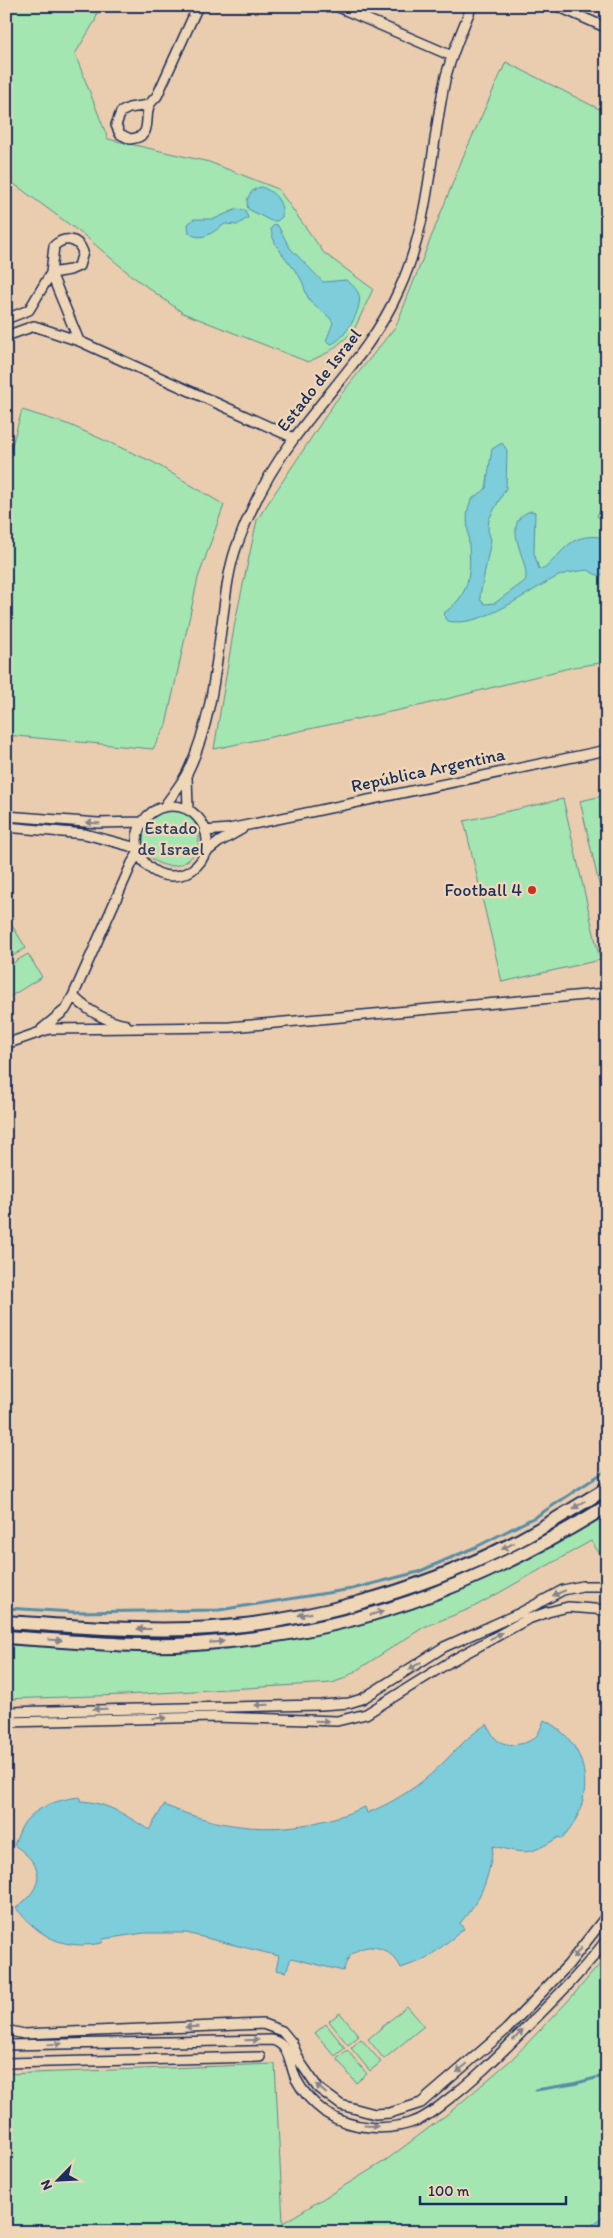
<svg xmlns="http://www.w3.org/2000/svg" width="613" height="2238" font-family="Itim,sans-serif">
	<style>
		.green { fill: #a3e6b1; stroke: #5f8a88 }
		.water { fill: #7dcdda; stroke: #568ea8 }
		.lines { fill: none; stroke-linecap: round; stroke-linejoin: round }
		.stream { stroke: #568ea8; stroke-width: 3 }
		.street-casing { stroke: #1b2f5e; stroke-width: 12 }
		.secondary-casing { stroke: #1b2f5e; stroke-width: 16 }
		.street { stroke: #eed6b7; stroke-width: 9 }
		.secondary { stroke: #eed6b7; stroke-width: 12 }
		.oneway { fill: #84828a }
		.poi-dot { fill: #c8321e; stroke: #eed6b7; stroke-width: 2 }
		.labels { text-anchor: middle; stroke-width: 5; stroke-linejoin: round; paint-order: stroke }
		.street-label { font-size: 18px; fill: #1b2f5e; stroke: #eed6b7 }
		.park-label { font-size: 18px; fill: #294166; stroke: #eed6b7 }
		.poi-label { font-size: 18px; fill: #1b2f5e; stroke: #eed6b7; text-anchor: end }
	</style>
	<rect width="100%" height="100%" fill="#eaccaf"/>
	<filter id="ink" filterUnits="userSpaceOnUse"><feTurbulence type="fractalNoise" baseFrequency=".02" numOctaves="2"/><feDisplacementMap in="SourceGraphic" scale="10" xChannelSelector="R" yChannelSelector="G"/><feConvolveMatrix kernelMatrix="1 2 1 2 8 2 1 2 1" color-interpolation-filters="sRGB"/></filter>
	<g filter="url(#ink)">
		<path class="green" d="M6,6H99L95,21L75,54L108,139L209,162L278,189L324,253L373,289L353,332L329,352L308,362L183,313L132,276L85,236L10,181L6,187Z
			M506,62L607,113V498L597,516L607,523V662L573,667L423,705L214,749L235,622L257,520L335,402L396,326L463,157Z
			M22,410L70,425L153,462L224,505L198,578L166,725L153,749L6,735V466Z
			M607,795V919L580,801Z
			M563,799L600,960L502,982L464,821Z
			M143 838a28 28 0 1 1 56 0a28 28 0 1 1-56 0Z
			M6,916L26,948L6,960Z
			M28,954L42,977L6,999V967Z
			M607,1512V1564L591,1541L472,1608L424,1627L343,1679L332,1683L124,1695L6,1699V1645C66,1647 128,1653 188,1650C342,1643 477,1594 607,1512Z
			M607,1956V2213L584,2232H6V2074L275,2064L283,2223L385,2161L450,2112L512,2059L568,2001Z
			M407,2006L424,2026L384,2059L368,2039Z
			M340,2013L359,2036L348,2045L329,2021Z
			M326,2024L345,2048L335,2056L315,2033Z
			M361,2039L381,2062L370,2071L351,2048Z
			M347,2050L367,2074L356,2083L337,2059Z"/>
		<path class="water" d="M261,187C274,191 284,202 282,217L277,221H271L248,209C245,199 250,189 261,187Z
			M237,209L245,210L248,218L237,225L225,224C214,231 202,243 189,233L188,224L194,219H214Z
			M275,224L278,226L290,248L323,282L346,280C351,283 357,289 359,295C363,309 344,341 331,344L326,341L333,323C328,312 315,310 309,299C305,294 305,287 302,281C293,264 272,248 271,228Z
			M502,443L507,450L506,488L489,519L488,530L491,540L480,596L481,601L485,604L495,603L525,581C532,564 497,521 531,511L535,512L534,553L539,569H544C566,550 570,531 607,538V573C598,577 596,575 588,570C579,571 570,572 561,575C529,589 484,629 447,621L444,615L445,612C475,592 470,563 468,531C467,521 466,509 471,501C474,495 482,494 486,488L492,449Z
			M544,1720C592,1744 597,1801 562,1839L559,1837C528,1856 527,1854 493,1846C489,1879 482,1898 460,1923L464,1929L426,1959L401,1968C393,1950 370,1939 352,1954C348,1957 345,1966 343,1971L291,1958L286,1972L276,1970L279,1956L186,1933H144L103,1939L102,1943C64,1950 40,1938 16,1908C46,1885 45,1866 14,1845C17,1838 20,1829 24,1823C37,1806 60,1799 80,1797V1801C107,1802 127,1816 149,1830L164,1805C232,1834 296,1836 365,1807L367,1813C390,1804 411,1791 430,1775C450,1758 464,1738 487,1724C490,1729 493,1737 497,1740C508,1748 529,1745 537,1735C540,1731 542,1725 544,1720Z
			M607,2213V2232H584Z"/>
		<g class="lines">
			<path class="stream" d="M6,1608L73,1612L219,1610L352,1589L418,1572L478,1546L537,1516L607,1470
				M536,2090L573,2084L607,2075"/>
			<g class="street-casing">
				<path id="street" d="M336,6L452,56
					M557,6L607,28
					M149,105L129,108L121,112L116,125L120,134L130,139C153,137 144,121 149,106C150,103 154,99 157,96L198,6
					M51,273L70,270L79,266L83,252C78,238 64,236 54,246L51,273L79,341
					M6,319L29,310L51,273
					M6,336L34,326L79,341L294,438
					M187,775L188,810
					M137 841a35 35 0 1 1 70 0a35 35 0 1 1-70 0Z
					M164,807C172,795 182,784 188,771C209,728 215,677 221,630C225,603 227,574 236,548C250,509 268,473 293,440C329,390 374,347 399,290C430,223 430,151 445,80C451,55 462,30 472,6
					M6,816L98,823L142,822
					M6,827L85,834L137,848
					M205,831L229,829L607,750
					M204,854L219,842L242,829
					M73,996L132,863L139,852
					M42,1029L65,1010L73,996C88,1011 105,1021 126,1025
					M6,1044L49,1029L230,1027L607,993
					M6,1712L321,1705L349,1703L362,1699L444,1647L520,1613L563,1590L582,1586H607
					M6,1722L214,1717L337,1721L366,1714L453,1660L528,1619L548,1612L568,1607L607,1610
					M6,2030L24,2034L263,2024L282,2031L292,2043L300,2062L318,2088L341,2105L375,2114L390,2113L421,2103L507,2029L568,1965L607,1915
					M6,2045L272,2040C291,2045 289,2064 296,2079C303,2093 314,2104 326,2113C352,2130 390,2132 418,2120C428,2116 437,2108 446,2101C474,2080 498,2056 522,2032C551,2002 582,1973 607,1939
					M6,2063L260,2057"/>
			</g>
			<g class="secondary-casing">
				<path id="secondary" d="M6,1622C68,1626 130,1631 192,1629C301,1625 415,1593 512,1544C545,1527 576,1507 607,1488
					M6,1637C69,1641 133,1648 195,1644C352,1634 475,1588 607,1506"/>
			</g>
			<use href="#street" class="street"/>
			<use href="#secondary" class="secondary"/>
		</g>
		<defs><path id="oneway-solid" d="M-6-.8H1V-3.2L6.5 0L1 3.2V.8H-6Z" transform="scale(1.25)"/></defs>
		<g class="oneway">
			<use href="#oneway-solid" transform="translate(93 823) rotate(-177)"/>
			<use href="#oneway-solid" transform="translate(579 1505) rotate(148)"/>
			<use href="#oneway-solid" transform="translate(508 1546) rotate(153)"/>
			<use href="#oneway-solid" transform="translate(559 1593) rotate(157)"/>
			<use href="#oneway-solid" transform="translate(377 1613) rotate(-17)"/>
			<use href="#oneway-solid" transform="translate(305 1614) rotate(170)"/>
			<use href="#oneway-solid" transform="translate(144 1629) rotate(180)"/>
			<use href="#oneway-solid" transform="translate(496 1636) rotate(-27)"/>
			<use href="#oneway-solid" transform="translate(55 1640) rotate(3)"/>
			<use href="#oneway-solid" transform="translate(217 1642) rotate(-5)"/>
			<use href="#oneway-solid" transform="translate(415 1666) rotate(147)"/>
			<use href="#oneway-solid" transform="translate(262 1705) rotate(179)"/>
			<use href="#oneway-solid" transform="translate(100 1709) rotate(179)"/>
			<use href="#oneway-solid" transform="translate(160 1718) rotate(-1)"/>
			<use href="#oneway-solid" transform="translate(322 1721) rotate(1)"/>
			<use href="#oneway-solid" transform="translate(577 1953) rotate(128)"/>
			<use href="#oneway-solid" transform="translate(192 2027) rotate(178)"/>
			<use href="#oneway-solid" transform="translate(518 2035) rotate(-45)"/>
			<use href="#oneway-solid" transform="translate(252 2040) rotate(-1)"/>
			<use href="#oneway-solid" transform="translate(55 2044) rotate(-3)"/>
			<use href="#oneway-solid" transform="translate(462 2068) rotate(140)"/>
			<use href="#oneway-solid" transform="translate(321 2089) rotate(-138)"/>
			<use href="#oneway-solid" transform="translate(371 2126) rotate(3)"/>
		</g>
	</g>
	<circle class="poi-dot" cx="532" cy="890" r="5"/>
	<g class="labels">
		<g class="street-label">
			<text transform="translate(319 380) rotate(-52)" y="6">Estado de Israel</text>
			<text transform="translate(428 770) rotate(-12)" y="6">República Argentina</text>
		</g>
		<g class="park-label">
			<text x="171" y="834">Estado<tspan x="171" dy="21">de Israel</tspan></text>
		</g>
		<g class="poi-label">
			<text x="522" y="896">Football 4</text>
		</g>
	</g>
	<rect width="613" height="2238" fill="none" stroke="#eed6b7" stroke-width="25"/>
	<rect x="12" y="12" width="588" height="2213" fill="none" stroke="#1b2f5e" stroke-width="2" filter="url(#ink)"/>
	<g transform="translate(58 2180) rotate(246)" stroke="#eed6b7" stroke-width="4" paint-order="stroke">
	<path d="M0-4L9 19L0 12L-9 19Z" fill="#1b2f5e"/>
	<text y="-8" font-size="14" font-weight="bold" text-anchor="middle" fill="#1b2f5e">N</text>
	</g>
	<path d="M420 2196v8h146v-8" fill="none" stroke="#1b2f5e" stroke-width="2.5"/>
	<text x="428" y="2196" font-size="15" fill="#1b2f5e" stroke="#eed6b7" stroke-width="4" paint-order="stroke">100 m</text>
</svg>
